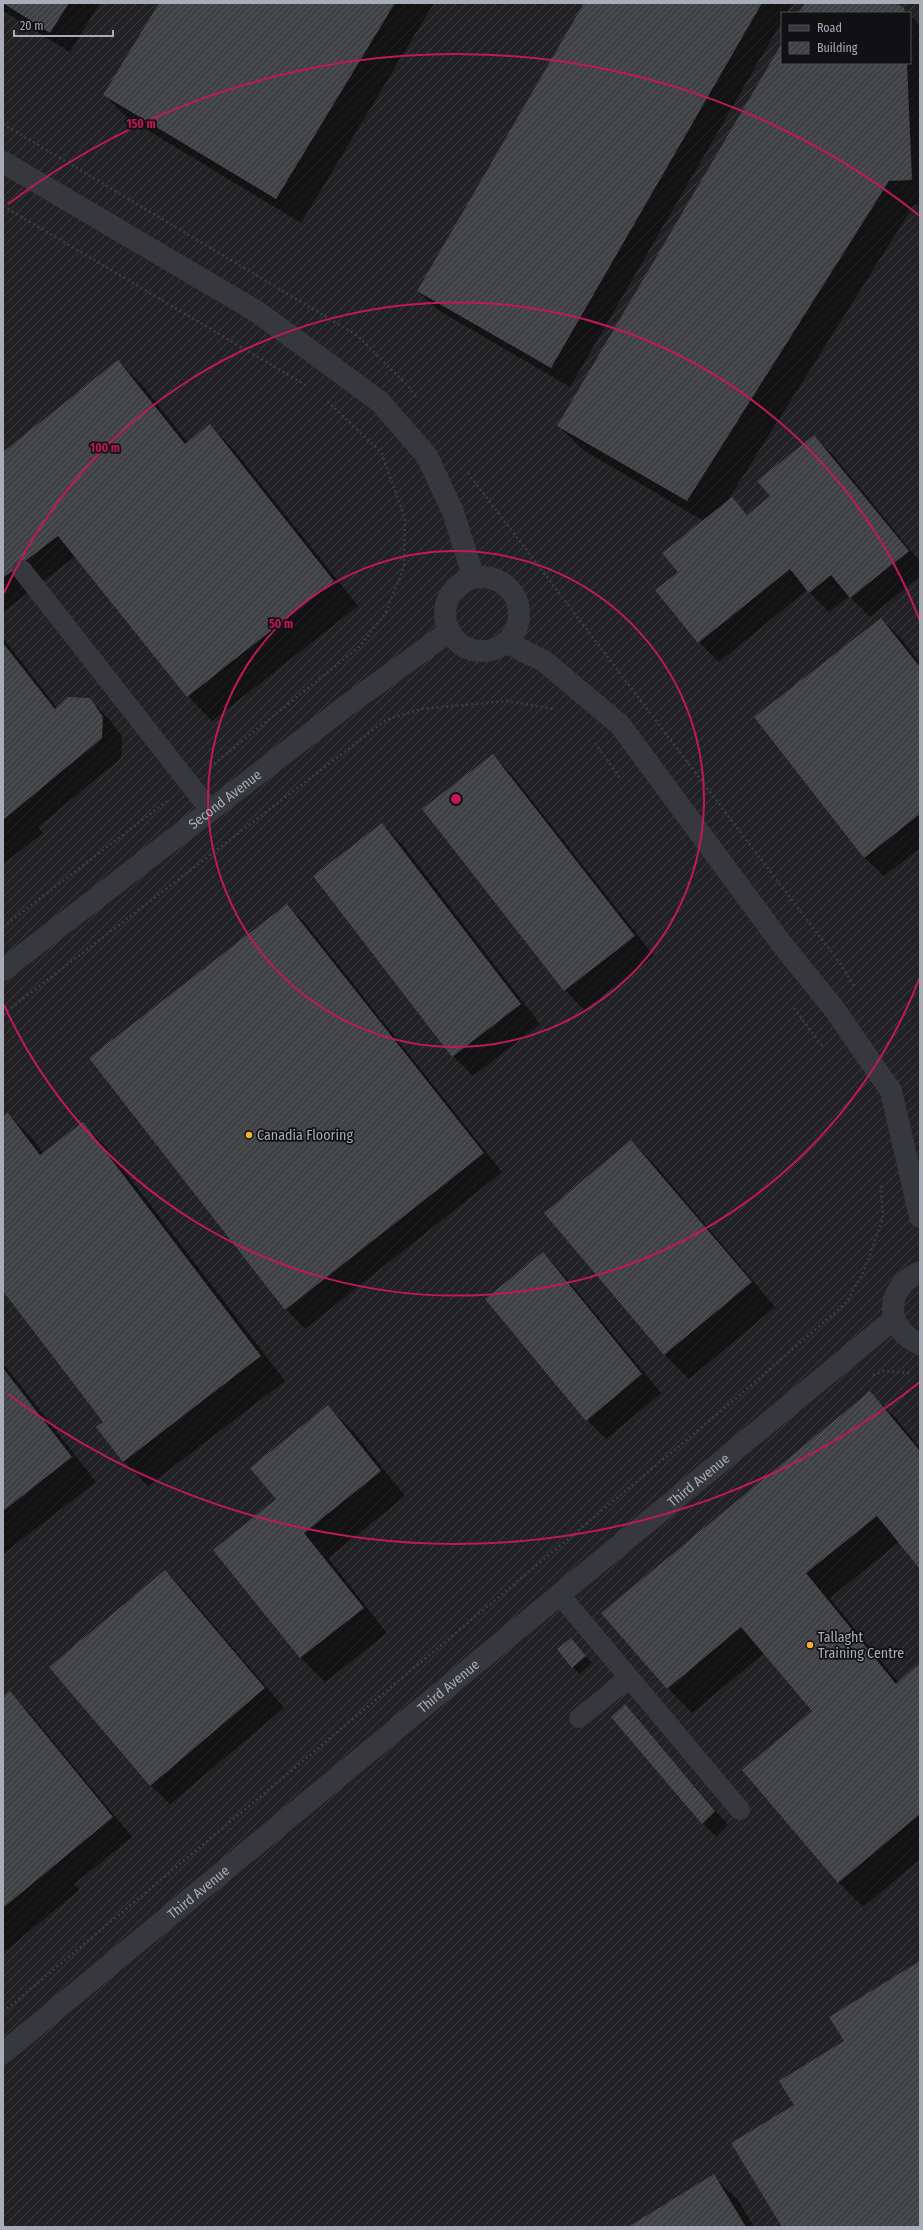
<svg xmlns="http://www.w3.org/2000/svg" width="923" height="2230" font-family="'Fira Sans Condensed',sans-serif">
	<style>
		.industrial { fill: url(#industrial-furrows); fill-rule: evenodd }
		.shadow { fill: #0007 }
		.building { fill: url(#building-hatch) }
		.lines { fill: none; stroke-linecap: round; stroke-linejoin: round }
		.path { stroke: #3d3f44; stroke-width: 2.5; stroke-dasharray: 2 3; stroke-linecap: butt }
		.service { stroke: #37383d; stroke-width: 20 }
		.minor { stroke: #37383d; stroke-width: 22 }
		.ring { fill: none; stroke: #c2185b; stroke-width: 2 }
		.poi-dot { fill: #f2b134; stroke: #111113; stroke-width: 1.5 }
		.labels { text-anchor: middle; stroke-width: 3.5; stroke-linejoin: round; paint-order: stroke }
		.street-label { font-size: 14px; fill: #a8adb8; stroke: #111113 }
		.poi-label { font-size: 14px; fill: #a8adb8; stroke: #111113; text-anchor: start }
		.centre { fill: #c2185b; stroke: #111113; stroke-width: 2 }
		.ring-label { font-size: 12px; text-anchor: middle; font-weight: bold; fill: #c2185b; stroke: #111113; stroke-width: 3.5; stroke-linejoin: round; paint-order: stroke }
	</style>
	<defs>
		<pattern id="industrial-furrows" width="10" height="10" patternUnits="userSpaceOnUse"><rect width="10" height="10" fill="#222225"/><path d="M-1 1l2-2M0 10L10 0M9 11l2-2" fill="none" stroke="#3f3f43"/></pattern>
		<pattern id="building-hatch" width="6" height="6" patternUnits="userSpaceOnUse"><rect width="6" height="6" fill="#404145"/><path d="M-1 1l2-2M0 6l6-6M5 7l2-2" fill="none" stroke="#595a5e"/></pattern>
	</defs>
	<rect width="100%" height="100%" fill="#161618"/>
	<path class="industrial" d="M3,3H920V2227H3ZM782,13H910V63H782Z"/>
	<path class="shadow" d="M3,3H100L70,52L3,11Z
		M160,3H434L301,223L129,119L104,95Z
		M585,3H792L787,13H782V21L570,387L438,310L418,291Z
		M910,15L920,25V205H914L726,503L732,499L748,515L771,496L814,436L834,456L920,562V576L870,617L849,596L829,612L807,590L719,662L699,642L657,590L679,573L704,521L583,450L559,426L782,45V63H910Z
		M118,361L143,386L188,443L210,425L234,450L358,606L212,721L188,696L76,556L3,612V453Z
		M881,619L901,638L920,663V848L884,876L864,857Z
		M3,638L57,708L89,699L109,719L122,737L121,758L38,827L43,833L3,864Z
		M493,755L512,775L654,956L584,1010L565,990L423,809Z
		M382,824L402,844L540,1024L473,1076L453,1056L315,876Z
		M287,905L306,924L502,1172L305,1329L286,1309L90,1058Z
		M7,1114L32,1138L44,1154L83,1124L107,1148L285,1381L148,1486L124,1462L105,1422L3,1289V1117Z
		M631,1141L655,1165L775,1307L689,1379L665,1355L545,1213Z
		M543,1253L562,1273L661,1393L606,1439L587,1420Z
		M3,1363L96,1482L3,1554Z
		M870,1393L895,1417L920,1448V1568L899,1542L830,1598L898,1682L920,1664V1859L863,1907L838,1882L813,1711L764,1653L692,1713L668,1688L603,1613Z
		M328,1407L353,1431L405,1496L328,1558L387,1633L325,1682L301,1658L214,1550L278,1500Z
		M165,1571L184,1590L284,1708L170,1804L150,1785Z
		M571,1639L592,1663L579,1674L573,1667Z
		M10,1693L29,1712L132,1837L74,1884L79,1890L5,1951L3,1950V1698Z
		M625,1705L728,1825L716,1836L702,1823Z
		M713,2176L738,2200L754,2227H630Z"/>
	<path class="building" d="M3,3H69L50,33Z
		M159,3H395L276,199L103,95Z
		M584,3H762L551,368L417,291Z
		M805,3H896L904,8L905,13H799Z
		M782,43V63H907L912,180L889,181L687,501L557,426Z
		M118,360L185,444L210,424L334,581L187,697L58,536L3,578V452Z
		M814,435L909,551L850,598L831,575L809,593L790,569L698,643L655,590L678,572L662,553L732,497L747,515L770,496L757,481Z
		M881,618L920,667V814L864,858L754,717Z
		M3,643L55,709L67,697L90,698L103,717L102,738L3,820Z
		M493,754L635,936L564,991L422,809Z
		M382,823L521,1004L452,1057L313,876Z
		M287,904L484,1153L285,1310L89,1058Z
		M8,1113L40,1155L83,1122L261,1356L123,1462L96,1427L103,1422L3,1291V1116Z
		M631,1140L752,1282L664,1355L544,1213Z
		M543,1252L642,1374L586,1421L485,1299Z
		M3,1368L72,1457L3,1511Z
		M870,1391L920,1451V1569L877,1516L806,1573L896,1684L920,1663V1814L838,1883L742,1770L812,1711L741,1627L667,1689L601,1613Z
		M328,1405L381,1471L304,1533L364,1608L300,1658L213,1550L276,1499L250,1468Z
		M165,1570L265,1688L150,1786L49,1667Z
		M571,1638L586,1656L572,1668L557,1649Z
		M10,1691L113,1817L3,1908V1697Z
		M625,1704L715,1811L702,1824L611,1717Z
		M920,1961V2227H782L731,2143L794,2105L779,2081L844,2041L829,2017Z
		M714,2174L746,2227H628Z"/>
	<g class="lines">
		<path class="path" d="M3,124L358,336L408,386L416,397
			M3,206L307,386
			M468,473L839,962L855,987
			M595,743L620,778
			M210,767L359,647L385,614L404,567L405,518L381,452L327,401
			M3,927L167,801
			M794,1008L822,1046
			M3,1014L386,720L421,709L507,701L554,709
			M873,1375L884,1371L912,1373
			M3,2012L734,1400L846,1303L864,1271L883,1218L881,1184"/>
		<path class="service" d="M22,570L210,810
			M560,1595L740,1810
			M579,1718L629,1678"/>
		<g class="minor">
			<path d="M3,162L256,311L379,401L427,456L453,512L474,578"/>
			<circle cx="482" cy="614" r="37"/>
			<path d="M507,643L544,661L620,725L781,943L835,1010L891,1091L920,1217"/>
			<path id="s1" d="M3,970L346,706L450,631"/>
			<path d="M920,1272C884,1288 884,1329 920,1344"/>
			<path id="s2" d="M3,2053L894,1319"/>
		</g>
	</g>
	<g class="ring">
		<circle cx="456" cy="799" r="248"/>
		<path d="M920 977A497 497 0 0 1 4 1005M4 593A497 497 0 0 1 920 621"/>
		<path d="M920 1382A745 745 0 0 1 8 1394M8 204A745 745 0 0 1 920 216"/>
	</g>
	<g class="poi-dot">
		<circle cx="249" cy="1135" r="4"/>
		<circle cx="810" cy="1645" r="4"/>
	</g>
	<g class="labels">
		<g class="street-label">
			<text dy="5" stroke="none"><textPath href="#s1" startOffset="280">Second Avenue</textPath></text>
			<text dy="5" stroke="none"><textPath href="#s2" startOffset="901">Third Avenue</textPath></text>
			<text dy="5" stroke="none"><textPath href="#s2" startOffset="577">Third Avenue</textPath></text>
			<text dy="5" stroke="none"><textPath href="#s2" startOffset="253">Third Avenue</textPath></text>
		</g>
		<g class="poi-label">
			<text x="257" y="1140">Canadia Flooring</text>
			<text x="818" y="1642">Tallaght<tspan x="818" dy="16">Training Centre</tspan></text>
		</g>
	</g>
	<circle cx="456" cy="799" r="6" class="centre"/>
	<g class="ring-label">
		<text x="141" y="128">150 m</text>
		<text x="105" y="452">100 m</text>
		<text x="281" y="628">50 m</text>
	</g>
	<rect width="923" height="2230" fill="none" stroke="#a8adb8" stroke-width="8"/>
	<rect x="781" y="12" width="130" height="52" fill="#111113" stroke="#4d4f55"/>
	<rect x="789" y="25" width="20" height="6" fill="#37383d" stroke="#4d4f55"/>
	<text x="817" y="32" font-size="12" fill="#a8adb8">Road</text>
	<rect x="789" y="42" width="20" height="12" fill="url(#building-hatch)" stroke="#4d4f55"/>
	<text x="817" y="52" font-size="12" fill="#a8adb8">Building</text>
	<path d="M14 30v6h99v-6" fill="none" stroke="#a8adb8" stroke-width="2"/>
	<text x="20" y="30" font-size="12" fill="#a8adb8" stroke="#111113" stroke-width="3" paint-order="stroke">20 m</text>
</svg>
